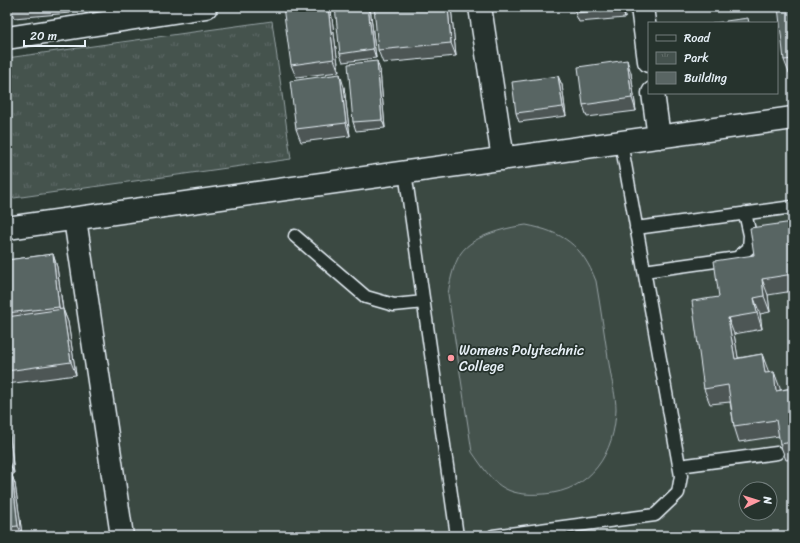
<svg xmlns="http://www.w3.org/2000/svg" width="800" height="543" font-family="Sriracha,sans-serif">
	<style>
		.built { fill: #3b4843; fill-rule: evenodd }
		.grass { fill: #45524e; stroke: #96a2a3 }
		.park { fill: url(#park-tufts); stroke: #96a2a3 }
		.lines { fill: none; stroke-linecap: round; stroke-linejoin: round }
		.lane-casing { stroke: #e8f1f8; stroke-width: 15 }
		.street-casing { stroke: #e8f1f8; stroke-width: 25 }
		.lane { stroke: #26332d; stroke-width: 12 }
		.street { stroke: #26332d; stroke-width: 22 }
		.wall { fill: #4d5755; stroke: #e8f1f8 }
		.shaded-wall { fill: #3e4745; stroke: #e8f1f8 }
		.building { fill: #596563; stroke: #e8f1f8 }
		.poi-dot { fill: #ff9aa2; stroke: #26332d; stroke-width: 1.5 }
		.labels { text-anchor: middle; stroke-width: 3.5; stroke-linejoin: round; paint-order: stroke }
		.poi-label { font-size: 14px; fill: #e8f1f8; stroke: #26332d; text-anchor: start }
	</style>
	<defs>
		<pattern id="park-tufts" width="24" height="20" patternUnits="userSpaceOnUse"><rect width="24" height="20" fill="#45524e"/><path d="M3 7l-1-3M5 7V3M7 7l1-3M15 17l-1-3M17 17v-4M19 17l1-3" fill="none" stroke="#606b68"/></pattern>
	</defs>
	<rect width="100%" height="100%" fill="#2e3b35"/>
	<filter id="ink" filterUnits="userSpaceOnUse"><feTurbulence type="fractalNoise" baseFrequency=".025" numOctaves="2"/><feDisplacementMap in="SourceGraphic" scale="8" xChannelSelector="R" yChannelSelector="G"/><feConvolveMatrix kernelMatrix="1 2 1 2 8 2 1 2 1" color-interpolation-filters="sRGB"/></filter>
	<g filter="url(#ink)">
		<path class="built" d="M793,131V536H135L89,227ZM746,489H770V513H746Z"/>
		<path class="grass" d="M526,225C563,232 582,245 596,281C601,310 605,340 610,370C612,383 616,397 616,409C615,453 591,491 544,494C503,497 494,484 472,452L448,294C450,282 452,270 458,258C468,236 505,228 526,225Z"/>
		<path class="park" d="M272,21L291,159L7,199V58Z"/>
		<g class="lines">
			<g class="lane-casing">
				<path id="lane" d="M405,172L457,536
					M636,228L793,207
					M295,236L366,297L394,305L424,302
					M644,271L737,258L749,248L750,235L745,213
					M679,466L777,453
					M493,536L655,515L678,493L681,476L621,142"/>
			</g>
			<g class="street-casing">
				<path id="street" d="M480,7L503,159
					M642,7L649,61
					M7,38L206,7
					M653,93L659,137
					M75,219L122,536
					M7,228L793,118"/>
			</g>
			<use href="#lane" class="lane"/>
			<use href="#street" class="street"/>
		</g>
		<path class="wall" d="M7,7H9L10,14H7Z
			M10,7H70V13L14,18Z
			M83,7H127V8L85,13Z
			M370,7L376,58L343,62L340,54Z
			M451,7L456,56L383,63L378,50Z
			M575,7H624L625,18L579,22L575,13Z
			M793,7V72L789,73L784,60Z
			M331,11L339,72L296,77L291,65Z
			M380,70L385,128L356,131L353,122Z
			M631,73L636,111L587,117L583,105Z
			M558,76L562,85L566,116L519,122L516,113Z
			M344,87L350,136L301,142L296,129Z
			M793,222V291L768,295L770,312L760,314L762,329L734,334L738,358L762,354L768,373L774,372L780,390L793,388V459L786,460L780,444L779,436L739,442L734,426L730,402L710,404L704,389L719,297Z
			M53,254L57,267L63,309L68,322L76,375L7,384V260Z
			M7,423L9,428L14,474L7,475Z
			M12,475L15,484L22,534L7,536V476Z"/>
		<path class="shaded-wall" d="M8,7H9L10,14Z
			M68,7H70V13Z
			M328,7H330L331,11L339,72L334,59Z
			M368,7H370L376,58L373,49Z
			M448,7H451L456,56L451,43Z
			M622,7H624L625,18L622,9Z
			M627,60L631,73L636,111L632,98Z
			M377,61L380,70L385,128L382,120Z
			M340,74L344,87L350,136L346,123Z
			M558,76L562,85L566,116L563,107Z
			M53,254L57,267L64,319L59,307Z
			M762,279L768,295L770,312L764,296Z
			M754,298L760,314L762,329L757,313Z
			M63,309L68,322L76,375L71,362Z
			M728,318L734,334L741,375L735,359Z
			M762,354L768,370L771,389L765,373Z
			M774,372L780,388L782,407L776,391Z
			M7,423L9,428L14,474L9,461L7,441Z
			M12,475L15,484L22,534L18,526Z"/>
		<path class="building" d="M283,7H328L334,59L291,65Z
			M335,7H368L373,49L340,54Z
			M374,7H448L451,43L378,50Z
			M575,7H622V9L575,13Z
			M778,7H793V59L784,60Z
			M748,18L749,23H726V21Z
			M722,22V23H712Z
			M627,60L632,98L583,105L578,67Z
			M377,61L382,120L353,122L348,64Z
			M340,74L346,123L296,129L290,81Z
			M558,76L563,107L516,113L512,82Z
			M793,222V274L762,279L764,296L754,298L757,313L728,318L735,359L762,354L765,373L774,372L776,391L793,388V442L780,444L776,420L734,426L728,385L704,389L692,301L719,297L714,261L754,255L750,228Z
			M53,254L59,307L7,313V260Z
			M63,309L71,362L7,371V317Z
			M7,441L9,461H7Z
			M12,475L18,526L7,527V476Z"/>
	</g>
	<circle class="poi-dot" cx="451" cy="358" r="4"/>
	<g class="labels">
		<g class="poi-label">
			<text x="459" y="355">Womens Polytechnic<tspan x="459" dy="16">College</tspan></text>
		</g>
	</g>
	<rect width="800" height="543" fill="none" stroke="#26332d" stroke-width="24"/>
	<rect x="12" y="12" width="776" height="519" fill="none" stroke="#e8f1f8" stroke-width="1.5" filter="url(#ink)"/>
	<rect x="648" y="22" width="130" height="72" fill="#26332d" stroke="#747f7e"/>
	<rect x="656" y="35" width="20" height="6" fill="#26332d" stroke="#747f7e"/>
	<text x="684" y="42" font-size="12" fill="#e8f1f8">Road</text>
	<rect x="656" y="52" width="20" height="12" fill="url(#park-tufts)" stroke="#747f7e"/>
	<text x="684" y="62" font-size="12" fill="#e8f1f8">Park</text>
	<rect x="656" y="72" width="20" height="12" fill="#596563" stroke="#747f7e"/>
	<text x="684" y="82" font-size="12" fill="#e8f1f8">Building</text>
	<g transform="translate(758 501) rotate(86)"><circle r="19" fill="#26332d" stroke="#747f7e"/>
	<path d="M0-3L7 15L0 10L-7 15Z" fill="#ff9aa2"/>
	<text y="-6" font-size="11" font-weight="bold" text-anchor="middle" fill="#e8f1f8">N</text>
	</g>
	<path d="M24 40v6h61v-6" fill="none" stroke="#e8f1f8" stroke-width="2"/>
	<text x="30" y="40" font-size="12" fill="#e8f1f8" stroke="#26332d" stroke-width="3" paint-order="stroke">20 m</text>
</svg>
